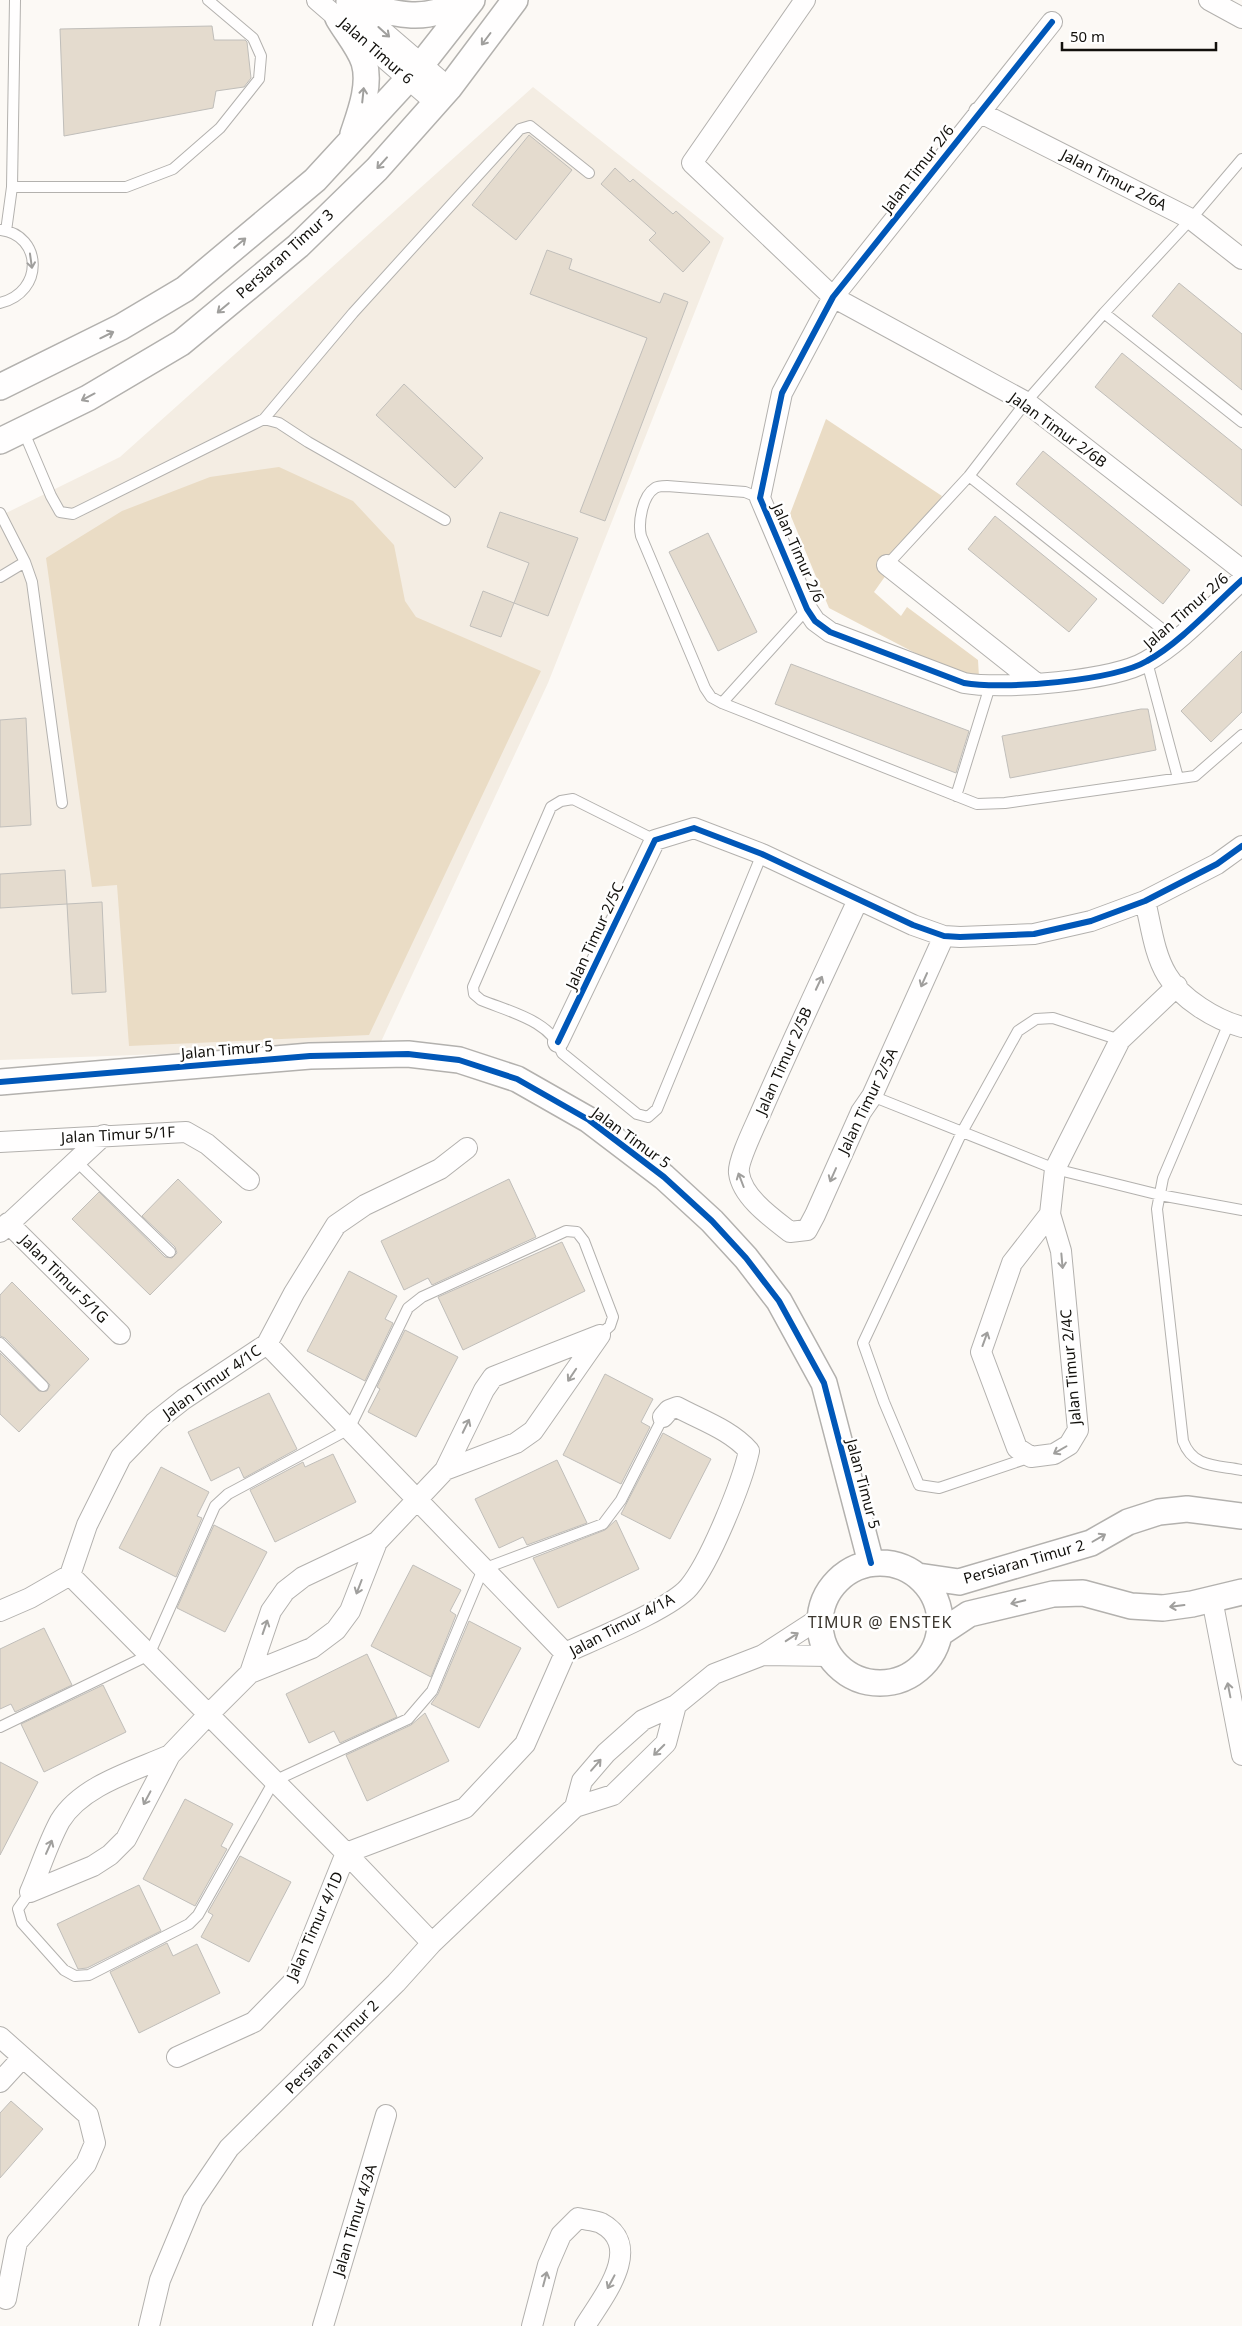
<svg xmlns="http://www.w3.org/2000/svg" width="1242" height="2326" font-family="'Noto Sans',sans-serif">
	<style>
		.built { fill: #f4ede3 }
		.green { fill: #eadcc5 }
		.building { fill: #e4dbce; stroke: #c0beba }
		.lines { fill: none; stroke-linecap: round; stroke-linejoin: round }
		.service-casing { stroke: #b3b1ae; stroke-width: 12 }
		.minor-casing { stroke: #b3b1ae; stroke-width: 22 }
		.tertiary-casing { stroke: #b3b1ae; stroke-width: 28 }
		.service { stroke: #fffefe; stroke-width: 10 }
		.minor { stroke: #fffefe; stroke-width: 20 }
		.tertiary { stroke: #fffefe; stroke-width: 25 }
		.cycleway-casing { stroke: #fff; stroke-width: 9 }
		.cycleway { stroke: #0057b8; stroke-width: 6 }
		.oneway { stroke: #a09f9d }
		.labels { text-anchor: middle; stroke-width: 5; stroke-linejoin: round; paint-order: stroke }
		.street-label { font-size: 15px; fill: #12100c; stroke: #fff }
		.neighbourhood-label { font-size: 16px; letter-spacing: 1px; fill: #3b362e; stroke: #fff }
	</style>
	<rect width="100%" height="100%" fill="#fcf9f5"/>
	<path class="built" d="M533,87L724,238L548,683L379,1046L0,1060V516L120,457Z"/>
	<path class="green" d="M826,419L942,496L874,592L901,616L907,607L978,660L979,677L963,678L829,608L790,514Z
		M279,467L353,501L394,545L405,601L416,617L541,671L369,1035L129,1046L117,885L92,887L46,558L122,511L210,477Z"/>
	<path class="building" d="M212,26L214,40H245L247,42L251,78L244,87L216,91L213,108L64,136L60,29Z
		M529,135L572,170L516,240L472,205Z
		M615,168L630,182L633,179L673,214L676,211L710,242L683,272L649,240L656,233L601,184Z
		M547,250L572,259L569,269L660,303L664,293L688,302L605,521L580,512L647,338L530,294Z
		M1179,283L1242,334V390L1152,316Z
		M1122,353L1242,450V506L1095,387Z
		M404,384L483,458L455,488L376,415Z
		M1043,451L1190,570L1163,604L1016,484Z
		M500,512L578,538L548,616L514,603L529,563L487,547Z
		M995,516L1097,599L1069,632L968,549Z
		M708,533L757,632L718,651L669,552Z
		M483,591L514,603L501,637L470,626Z
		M1242,651V712L1211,742L1181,711Z
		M791,664L969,731L956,773L775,704Z
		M1141,709H1148L1156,750L1010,778L1002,736Z
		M26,718L31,825L0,827V720Z
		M65,870L67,904L0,908V874Z
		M102,902L106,992L72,994L67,904Z
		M178,1179L222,1222L150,1295L72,1219L99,1192L165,1257L172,1258L177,1253L175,1247L142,1216Z
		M509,1179L536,1237L432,1285L428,1278L404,1290L381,1241Z
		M562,1242L585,1291L463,1350L438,1297Z
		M349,1271L397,1296L385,1319L393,1323L365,1381L307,1351Z
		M12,1282L89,1359L19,1432L0,1414V1353L39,1391H47L50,1385L5,1338L0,1336V1295Z
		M405,1330L458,1357L416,1437L368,1412L380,1389L377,1387Z
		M605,1374L653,1399L641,1422L650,1427L621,1484L563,1455Z
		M269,1393L297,1449L244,1478L239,1467L211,1481L188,1432Z
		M663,1433L711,1459L670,1539L621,1514Z
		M333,1454L356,1502L275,1542L250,1490L303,1462L305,1467Z
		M557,1460L587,1523L527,1545L523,1537L499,1548L475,1499Z
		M161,1467L209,1492L197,1516L202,1518L176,1577L119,1548Z
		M616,1520L639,1569L558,1608L533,1558L605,1530Z
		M214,1525L267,1552L225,1632L177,1608Z
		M413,1565L461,1590L450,1611L456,1615L431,1677L371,1646Z
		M469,1621L521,1648L479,1728L431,1704L438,1694Z
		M44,1628L72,1685L15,1712L11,1704L0,1709V1649Z
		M367,1654L397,1717L340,1743L334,1731L309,1743L286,1694Z
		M103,1685L126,1732L44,1772L21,1724Z
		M425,1713L449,1761L367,1801L346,1755L411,1725Z
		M0,1762L38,1782L0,1855Z
		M185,1799L233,1824L221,1846L227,1849L195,1906L143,1879Z
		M240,1856L291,1882L249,1962L201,1937L213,1915L208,1912Z
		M139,1885L161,1931L87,1968L78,1969L57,1924Z
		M167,1943L173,1956L197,1944L220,1993L139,2033L110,1972Z
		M11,2101L43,2129L0,2178V2113Z"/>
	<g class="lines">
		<g class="service-casing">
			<path id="service" d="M12,187H126L173,169L220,128L259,79L261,56L253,38L208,0
				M6,231L12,187L15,0
				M0,303C45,292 42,235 1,230
				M1104,313L1191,219L1242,159
				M264,419L353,313L520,129L530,126L589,173
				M23,430L51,496L60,512L73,514L264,419L279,423L308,442L445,520
				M760,498L745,492L667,486C663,486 658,486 655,488C642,496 638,523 641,536L705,688L711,697L722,703L977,804L1005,803L1195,776L1242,735
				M0,513L25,562L0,577
				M25,562L32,582L62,803
				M887,565L969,476
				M1176,640L969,476L1026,402L1104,313L1242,422
				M1147,662L1178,778
				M722,703L807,609
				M956,796L990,686
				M655,840L573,799L561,801L551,807L473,987L474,994L481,1000C510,1012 552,1021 562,1053L637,1114L648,1117L657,1109L762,854
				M1229,1023L1163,1178L1157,1209L1183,1441C1193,1468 1216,1465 1242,1470
				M872,1096L1055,1169L1160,1195L1242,1210
				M76,1161L170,1252
				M0,1343L43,1386
				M1031,1457L939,1488L919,1485L884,1402L863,1343L962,1132L1018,1031L1036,1019L1053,1018L1120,1040
				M0,1727L149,1655L215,1506L228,1494L349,1429L408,1308L422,1297L566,1231L577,1232L584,1241L613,1317L610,1326L600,1335
				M30,1892L18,1909L22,1923L64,1970L75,1976L89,1975L189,1924L198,1915L274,1781L408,1719L432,1691L483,1569L603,1524L621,1500L663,1417"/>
		</g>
		<g class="minor-casing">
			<path id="minor" d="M317,0L436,103
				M805,0L692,163L833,297L1026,402L1242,570
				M1209,0L1242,18
				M350,3L449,88
				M1052,22L833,297L782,393L760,498L807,609L815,621L830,632L964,683C1003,690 1113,681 1147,661C1180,643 1214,605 1242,580
				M979,112L1191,219L1242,259
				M887,565L1036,683
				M858,900C825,971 792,1041 761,1112C756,1124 737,1162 739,1173C742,1197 772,1218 790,1232L807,1230L815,1215L861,1112L872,1096L944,936
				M1145,901C1151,925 1154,954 1167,975C1181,999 1216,1020 1242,1027
				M558,1042L655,840L694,828L762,854L913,925L944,936L960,937L1034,934L1091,921L1145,901L1217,864L1242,846
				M0,1142L186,1132L207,1144L249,1180
				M1050,1214L1012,1263L981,1352L1017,1448L1031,1457L1054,1454L1069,1445L1078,1430L1061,1251L1050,1214L1055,1169L1120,1040L1177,986
				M8,1223L120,1334
				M0,1232L104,1135
				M267,1344L565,1653
				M445,1470L516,1443L533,1431L600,1335
				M70,1575L346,1853L432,1943
				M1212,1599L1242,1755
				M0,1611L30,1598L70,1575L87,1525L121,1457L155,1422L184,1399L267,1344L294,1293L336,1225L365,1205L440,1169L467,1148
				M763,1655L830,1656
				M250,1673L271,1611L285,1591L303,1577L377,1542L445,1470L484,1390L493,1377L600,1335
				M575,1807L582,1781L606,1753L643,1720L676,1705L714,1674L763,1655L820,1618
				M346,1853L465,1808L525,1744L565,1653C593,1640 671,1609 689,1587C710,1562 742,1483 749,1451C731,1430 701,1420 677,1407L669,1410L663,1417
				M30,1892L93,1866L110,1855L126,1839L170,1755L209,1714L250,1673L312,1648L336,1630L350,1611L377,1542
				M30,1892C40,1869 48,1843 60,1821C82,1785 134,1771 170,1755
				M0,2037L88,2115L95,2143L86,2164L17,2242L6,2299
				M177,2057L254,2022L295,1980L346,1853
				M0,2082L22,2058
				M149,2326L160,2280L193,2201L229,2148L396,1983L432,1943L575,1807L613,1795L666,1743L676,1705
				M323,2326L386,2115
				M532,2326L548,2265L561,2235L578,2218C585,2220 595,2220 601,2223C645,2247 602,2298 585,2326"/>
		</g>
		<g class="tertiary-casing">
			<path id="tertiary" d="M349,2C384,11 428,27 459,0
				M338,18C346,32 359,47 364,62C371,85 360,113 353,134
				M0,387L121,327L185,289L315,180L421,65L472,0
				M0,441L88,398L181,343L298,246L377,169L449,88L515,0
				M0,1082L310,1056L408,1054L459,1060L517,1079L589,1120L664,1177L712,1221L746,1258L779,1301L824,1383L871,1563
				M820 1623a60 60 0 1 1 120 0a60 60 0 1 1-120 0Z
				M918,1576L959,1582L1091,1543L1128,1522L1159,1512L1187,1509L1242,1516
				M939,1634L969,1614L1053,1594L1083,1593L1131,1606L1163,1608L1192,1604L1242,1592"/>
		</g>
		<use href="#service" class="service"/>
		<use href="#minor" class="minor"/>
		<use href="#tertiary" class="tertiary"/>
		<g class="cycleway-casing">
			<path id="cycleway" d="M1052,22L833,297L782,393L760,498L807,609L815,621L830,632L964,683C1003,690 1113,681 1147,661C1180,643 1214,605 1242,580
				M558,1042L655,840L694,828L762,854L913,925L944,936L960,937L1034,934L1091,921L1145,901L1217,864L1242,846
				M0,1082L310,1056L408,1054L459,1060L517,1079L589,1120L664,1177L712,1221L746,1258L779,1301L824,1383L871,1563"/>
		</g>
		<use href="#cycleway" class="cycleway"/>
	</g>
	<defs><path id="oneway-shaft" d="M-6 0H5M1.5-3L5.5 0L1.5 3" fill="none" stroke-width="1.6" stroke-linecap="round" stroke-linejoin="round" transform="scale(1.25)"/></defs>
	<g class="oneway">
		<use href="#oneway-shaft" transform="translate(384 32) rotate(42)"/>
		<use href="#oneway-shaft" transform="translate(486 39) rotate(127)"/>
		<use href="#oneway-shaft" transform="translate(363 95) rotate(-84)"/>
		<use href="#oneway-shaft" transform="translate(382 163) rotate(132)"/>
		<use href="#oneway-shaft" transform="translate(240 243) rotate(-40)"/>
		<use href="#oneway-shaft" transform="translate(31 261) rotate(82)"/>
		<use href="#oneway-shaft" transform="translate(223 308) rotate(140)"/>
		<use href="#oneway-shaft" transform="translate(107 335) rotate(-26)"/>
		<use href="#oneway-shaft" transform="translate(88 397) rotate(152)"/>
		<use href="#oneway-shaft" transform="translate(924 980) rotate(114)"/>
		<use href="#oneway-shaft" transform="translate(819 983) rotate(-65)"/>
		<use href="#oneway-shaft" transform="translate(833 1175) rotate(114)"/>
		<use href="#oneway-shaft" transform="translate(741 1180) rotate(-111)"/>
		<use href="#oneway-shaft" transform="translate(1062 1261) rotate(85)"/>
		<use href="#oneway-shaft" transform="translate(985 1339) rotate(-70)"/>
		<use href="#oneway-shaft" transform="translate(572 1375) rotate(124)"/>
		<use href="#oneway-shaft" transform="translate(466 1426) rotate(-64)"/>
		<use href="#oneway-shaft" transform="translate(1060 1450) rotate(150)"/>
		<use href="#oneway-shaft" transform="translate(1099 1538) rotate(-30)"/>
		<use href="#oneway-shaft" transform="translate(359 1587) rotate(111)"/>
		<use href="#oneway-shaft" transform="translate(1018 1602) rotate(166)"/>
		<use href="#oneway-shaft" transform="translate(1177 1606) rotate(173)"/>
		<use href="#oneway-shaft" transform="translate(265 1627) rotate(-71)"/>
		<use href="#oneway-shaft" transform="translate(792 1637) rotate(-33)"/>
		<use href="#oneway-shaft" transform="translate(1229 1690) rotate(-101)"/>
		<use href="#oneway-shaft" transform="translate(659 1750) rotate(135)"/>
		<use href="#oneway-shaft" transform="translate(596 1765) rotate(-49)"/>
		<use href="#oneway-shaft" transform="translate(147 1798) rotate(118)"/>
		<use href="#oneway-shaft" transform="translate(49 1847) rotate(-66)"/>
		<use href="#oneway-shaft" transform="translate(545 2279) rotate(-75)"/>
		<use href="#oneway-shaft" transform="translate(611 2282) rotate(118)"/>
	</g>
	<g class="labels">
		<g class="street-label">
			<text transform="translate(376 51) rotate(41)" y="5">Jalan Timur 6</text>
			<text transform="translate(918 169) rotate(-52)" y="5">Jalan Timur 2/6</text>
			<text transform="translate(1114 180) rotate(27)" y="5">Jalan Timur 2/6A</text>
			<text transform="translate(285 254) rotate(-42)" y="5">Persiaran Timur 3</text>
			<text transform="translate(1058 430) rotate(36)" y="5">Jalan Timur 2/6B</text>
			<text transform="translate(798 553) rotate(66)" y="5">Jalan Timur 2/6</text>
			<text transform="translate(1186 611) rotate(-41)" y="5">Jalan Timur 2/6</text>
			<text transform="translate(595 936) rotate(-65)" y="5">Jalan Timur 2/5C</text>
			<text transform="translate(227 1050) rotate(-5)" y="5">Jalan Timur 5</text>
			<text transform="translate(784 1061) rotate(-66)" y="5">Jalan Timur 2/5B</text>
			<text transform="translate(868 1101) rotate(-64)" y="5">Jalan Timur 2/5A</text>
			<text transform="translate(118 1135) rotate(-3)" y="5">Jalan Timur 5/1F</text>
			<text transform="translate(631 1138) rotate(36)" y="5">Jalan Timur 5</text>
			<text transform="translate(64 1279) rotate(45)" y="5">Jalan Timur 5/1G</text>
			<text transform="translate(1071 1367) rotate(-95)" y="5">Jalan Timur 2/4C</text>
			<text transform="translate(212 1382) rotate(-35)" y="5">Jalan Timur 4/1C</text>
			<text transform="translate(863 1484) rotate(75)" y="5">Jalan Timur 5</text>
			<text transform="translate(1024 1562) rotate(-16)" y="5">Persiaran Timur 2</text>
			<text transform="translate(622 1625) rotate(-28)" y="5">Jalan Timur 4/1A</text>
			<text transform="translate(315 1926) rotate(-66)" y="5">Jalan Timur 4/1D</text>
			<text transform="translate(332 2047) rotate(-45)" y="5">Persiaran Timur 2</text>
			<text transform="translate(355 2220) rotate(-73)" y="5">Jalan Timur 4/3A</text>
		</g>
		<g class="neighbourhood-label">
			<text x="880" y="1628">TIMUR @ ENSTEK</text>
		</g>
	</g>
	<path d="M1062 42v8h154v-8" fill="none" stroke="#12100c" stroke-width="2.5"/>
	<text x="1070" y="42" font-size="15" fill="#12100c" stroke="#ffffff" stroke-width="4" paint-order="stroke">50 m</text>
</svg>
